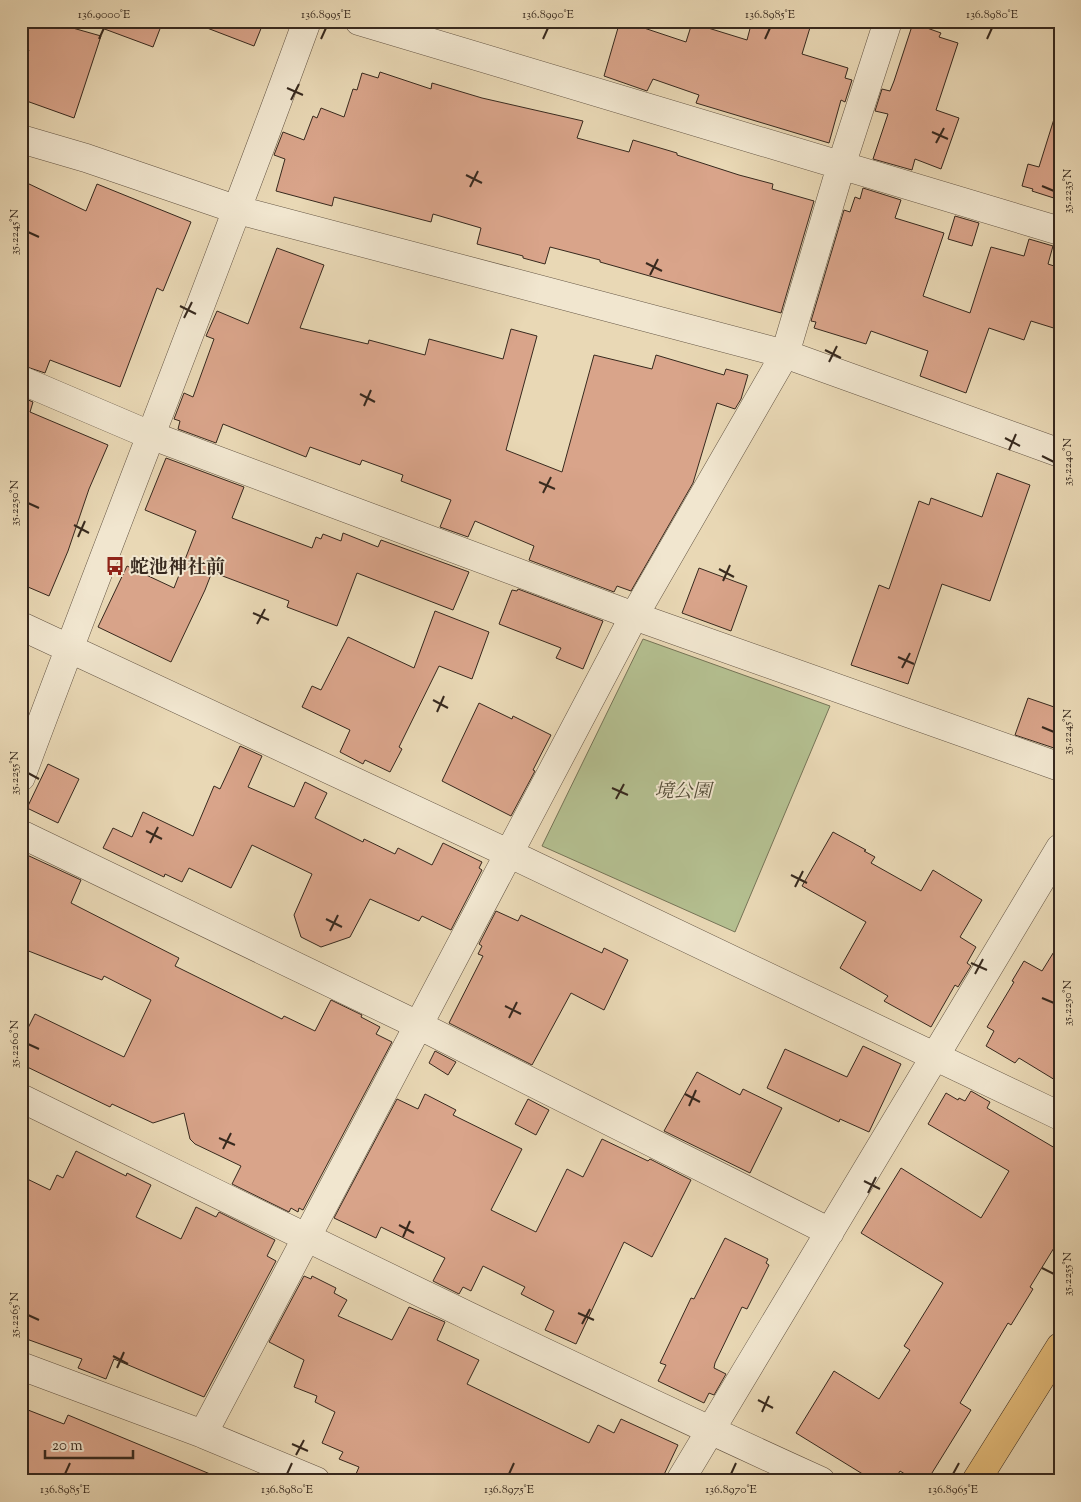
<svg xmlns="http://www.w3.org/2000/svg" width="1081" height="1502" font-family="'Sorts Mill Goudy','Noto Serif JP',serif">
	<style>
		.green { fill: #b4bf90; stroke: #767457 }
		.building { fill: #d9a48a; stroke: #37291e }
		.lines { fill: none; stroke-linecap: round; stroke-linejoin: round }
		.minor-casing { stroke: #645544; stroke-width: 29 }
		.major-casing { stroke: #37291e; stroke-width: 29 }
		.minor { stroke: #f1e6cf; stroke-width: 28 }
		.major { stroke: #e4bc7a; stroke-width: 28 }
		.ticks { fill: none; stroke: #37291e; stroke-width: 2 }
		.labels { text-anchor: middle; stroke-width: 4; stroke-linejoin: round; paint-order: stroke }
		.poi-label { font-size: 19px; font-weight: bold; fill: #37291e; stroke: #f1e6cf; text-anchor: start }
		.park-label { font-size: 19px; font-style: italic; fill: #564e3a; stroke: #f1e6cf }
		.neatline { fill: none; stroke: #37291e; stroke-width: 2 }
		.ticks-label { font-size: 12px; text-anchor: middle; fill: #37291e }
	</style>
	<rect width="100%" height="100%" fill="#e9d8b5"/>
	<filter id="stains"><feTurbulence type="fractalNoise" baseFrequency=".004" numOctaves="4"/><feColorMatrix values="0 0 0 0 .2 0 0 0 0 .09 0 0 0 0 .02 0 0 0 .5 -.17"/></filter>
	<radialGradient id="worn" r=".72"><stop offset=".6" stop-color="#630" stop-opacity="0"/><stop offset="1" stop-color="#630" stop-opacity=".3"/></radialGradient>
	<path class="green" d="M643,639L830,706L735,932L542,846Z"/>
	<path class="building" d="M31,21H48L101,36L74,118L21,99V72L29,50L23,48Z
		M91,21H163L153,47L91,24Z
		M194,21H264L254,46L194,23Z
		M620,21L642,26L641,27L686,42L692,23L747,40L752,21H812L802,54L848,68L845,78L852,80L845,102L841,100L829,143L696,103L699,95L653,79L647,91L604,76Z
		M913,23L941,33L939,37L958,43L936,110L959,118L941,169L915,159L912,170L873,159L888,114L875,111L882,89L890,91L894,81Z
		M380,72L431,89L432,83L482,98L583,121L577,138L629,152L633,140L677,153V155L739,175L773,184L772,189L814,201L781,313L600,262V260L550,247L545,264L523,258V256L477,244L481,228L433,214L431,222L334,197L332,206L276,191L285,159L274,155L283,132L304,140L313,116L317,118L321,108L344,117L353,89L357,90L362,73L378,78Z
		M1054,119L1060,120V200L1032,191L1033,189L1022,186L1028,164L1039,167Z
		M27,183L86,211L97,184L191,222L163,291L157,288L120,387L50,360L45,373L21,365V198Z
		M863,188L901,200L895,218L944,233L923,296L970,313L991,247L1024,256L1029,239L1053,246L1048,264L1060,268V330L1031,321L1024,340L989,328L966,393L920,376L928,351L871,331L866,344L814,328L816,322L811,321L844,210L850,212L855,197L860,199Z
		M955,216L979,223L972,246L948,239Z
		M277,248L324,265L300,328L368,344L369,340L425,355L429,339L503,359L511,329L537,336L506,450L562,472L594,355L652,369L656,355L724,375L726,369L748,375L741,399L735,409L717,403L693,483L631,591L617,586L614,592L529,560L534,546L475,521L468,537L440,527L451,500L401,481L403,475L362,460L360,465L310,447L306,457L223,424L216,443L178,429L180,421L174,419L184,393L193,397L214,339L206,336L217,311L248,324Z
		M21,397L33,402L30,412L108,445L89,489L68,551L49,596L21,584Z
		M166,458L244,487L232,518L312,548L316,537L321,539L323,534L341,541L343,533L378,547L381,540L469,572L453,610L357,573L337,626L287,607L289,601L212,572L205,590L171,662L98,627L127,566L174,588L196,531L145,510Z
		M997,473L1030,485L990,601L942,584L908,684L851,665L879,585L889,589L919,501L929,505L931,498L982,517Z
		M699,568L747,586L731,631L682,613Z
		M518,589L603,621L583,669L556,658L561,648L499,624L512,590L517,591Z
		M435,611L489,632L472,679L439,666L399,747L402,749L390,772L365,760L363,764L340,752L350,730L302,707L312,686L321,690L348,637L414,668Z
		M1028,698L1060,709V750L1015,735Z
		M479,703L512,719L513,716L551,735L533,770L535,771L511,816L442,781Z
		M240,746L262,756L248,787L294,807L305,782L327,793L315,818L363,842L364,839L395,854L398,848L432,865L443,843L482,862L479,868L482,870L451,930L422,916L419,921L370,899L350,937L321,947L301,937L294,915L312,874L252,845L231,888L189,868L182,882L165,874L164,877L103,848L113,828L132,837L143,812L193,836L214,786L220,789Z
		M48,764L79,779L58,823L27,808Z
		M833,832L866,850L864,851L875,857L871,863L921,891L933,870L982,900L960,937L976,947L967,963L971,966L958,987L955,985L931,1027L884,1001L888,996L840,968L866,922L802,886Z
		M27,855L81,880L71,903L179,958L175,966L282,1019L284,1016L315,1031L331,1000L362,1015L361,1017L380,1027L376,1034L392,1042L303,1210L299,1208L298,1212L291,1208L289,1212L232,1184L241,1166L195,1144L190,1139L184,1113L153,1123L112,1104L110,1107L21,1064V1042L35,1014L124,1057L151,1000L104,976L102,980L21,948V868Z
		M496,911L518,921L521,915L602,953L604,948L628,960L604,1010L571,993L532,1065L449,1023L483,956L478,954L482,946L479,944Z
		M1060,942V1083L1019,1058L1015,1063L986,1046L994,1031L987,1027L1014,982L1012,981L1024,961L1042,971Z
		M863,1046L901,1064L869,1132L840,1119L839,1122L767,1088L785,1049L847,1077Z
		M435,1051L456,1062L448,1075L429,1063Z
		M697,1072L740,1095L743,1089L782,1108L750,1173L664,1131Z
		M971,1091L990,1102L987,1108L1060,1151V1238L1030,1287L1033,1289L1011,1325L1008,1323L960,1403L971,1410L927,1481H916L900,1471L894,1481H874L796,1433L834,1371L879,1399L910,1350L904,1346L943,1283L861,1233L901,1168L981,1218L1009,1171L928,1124L946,1093L958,1100L959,1098L965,1101Z
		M425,1094L456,1110L453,1115L522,1149L491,1210L536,1232L567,1169L583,1177L602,1139L648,1161L650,1159L691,1180L652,1257L624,1242L576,1344L545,1330L554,1311L521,1294L525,1287L483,1266L471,1291L463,1287L459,1294L433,1281L445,1258L381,1227L376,1238L334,1218L397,1099L418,1109Z
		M528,1099L549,1110L536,1135L515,1124Z
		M76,1151L126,1176L127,1173L151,1185L136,1217L181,1239L196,1207L216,1217L219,1212L275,1240L267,1256L276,1261L204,1397L114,1359L106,1379L78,1368L82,1359L21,1337V1176L50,1190L57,1175L63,1178Z
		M725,1238L768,1259L766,1263L769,1265L747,1309L742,1307L715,1363L714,1368L726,1374L714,1395L709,1393L704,1403L658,1381L666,1365L660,1363L691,1298L694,1299Z
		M304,1276L311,1279L312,1276L336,1288L334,1293L347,1300L338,1316L392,1340L409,1307L445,1322L437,1340L479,1360L467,1384L589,1443L598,1425L614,1433L621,1419L678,1445L661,1481H353L359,1467L339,1459L343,1452L322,1443L335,1412L315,1402L317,1396L294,1387L304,1360L269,1342Z
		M28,1410L64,1424L68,1415L227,1481H21V1429Z"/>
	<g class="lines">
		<g class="minor-casing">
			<path id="minor" d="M359,21L1060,231
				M21,139L86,158L238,210L785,354L1060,453
				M21,380L150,435L634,616L1060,767
				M21,626L508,853L1060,1116
				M21,777C115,524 215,274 307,21
				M21,834L418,1025L830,1232
				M21,1098C287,1228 552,1359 821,1481
				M21,1366L203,1434L316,1481
				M203,1434L634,616L785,354L841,166L888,21
				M680,1481L1060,848"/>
		</g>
		<g class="major-casing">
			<path id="major" d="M976,1481L1060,1347"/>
		</g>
		<use href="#minor" class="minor"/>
		<use href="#major" class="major"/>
	</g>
	<path class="ticks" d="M99,39L104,28M321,39L326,28M543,39L548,28M765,39L770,28M987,39L992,28M287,88L303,95M291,100L299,84M932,132L948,139M936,143L944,128M466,175L482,183M1042,186L1054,191M470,187L478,171M28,232L39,237M646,263L662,271M650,275L658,259M180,306L196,314M184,318L192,302M825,350L841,358M829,362L837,346M360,394L375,402M364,406L371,390M1005,438L1020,446M1009,450L1016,434M1042,456L1054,462M539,482L555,489M543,493L551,477M28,503L39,508M74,525L89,533M78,537L85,521M719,569L734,577M723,581L730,565M253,613L269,620M257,624L265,609M898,657L914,664M902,668L910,653M433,700L448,708M437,712L444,696M1042,727L1054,732M28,773L39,779M612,788L628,795M616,799L624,784M146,831L162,839M150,843L158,827M791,875L807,883M795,887L803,871M326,919L342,927M330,931L338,915M971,963L987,970M975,974L983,959M1042,998L1054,1003M505,1006L521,1014M509,1018L517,1002M28,1044L39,1049M685,1094L700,1102M689,1106L696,1090M219,1138L235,1145M223,1149L231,1133M864,1181L880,1189M868,1193L876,1177M399,1225L414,1233M403,1237L410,1221M1042,1268L1054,1274M578,1313L594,1320M28,1315L39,1320M582,1324L590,1309M113,1356L128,1364M117,1368L124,1352M758,1400L773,1408M762,1412L769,1396M292,1444L308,1451M296,1455L304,1440M65,1474L70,1463M287,1474L292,1463M509,1474L514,1463M731,1474L736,1463M953,1474L959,1463"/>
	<defs>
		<g id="bus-bare" transform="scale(1.5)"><path d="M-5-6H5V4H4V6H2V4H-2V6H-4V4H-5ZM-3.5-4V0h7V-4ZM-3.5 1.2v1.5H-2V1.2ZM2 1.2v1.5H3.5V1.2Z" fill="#8f2418" stroke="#f1e6cf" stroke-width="2.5" paint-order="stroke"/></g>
	</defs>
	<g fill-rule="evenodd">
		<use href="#bus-bare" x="115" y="566"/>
	</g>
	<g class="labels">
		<g class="poi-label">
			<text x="130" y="573">蛇池神社前</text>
		</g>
		<g class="park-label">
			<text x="683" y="797">境公園</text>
		</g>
	</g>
	<rect width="1081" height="1502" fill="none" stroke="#e9d8b5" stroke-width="55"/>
	<path d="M45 1450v8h88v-8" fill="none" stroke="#37291e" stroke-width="2.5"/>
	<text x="52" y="1450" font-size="15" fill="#37291e" stroke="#f1e6cf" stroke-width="4" paint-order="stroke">20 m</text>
	<rect x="28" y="28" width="1026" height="1446" class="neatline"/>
	<g class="ticks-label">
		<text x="104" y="18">136.9000°E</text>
		<text x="326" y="18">136.8995°E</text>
		<text x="548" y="18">136.8990°E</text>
		<text x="770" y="18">136.8985°E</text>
		<text x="992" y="18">136.8980°E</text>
		<text transform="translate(1067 191) rotate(-90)" y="4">35.2235°N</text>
		<text transform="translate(14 232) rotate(-90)" y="4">35.2245°N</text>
		<text transform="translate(1067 462) rotate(-90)" y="4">35.2240°N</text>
		<text transform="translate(14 503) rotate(-90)" y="4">35.2250°N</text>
		<text transform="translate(1067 732) rotate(-90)" y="4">35.2245°N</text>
		<text transform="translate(14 773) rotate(-90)" y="4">35.2255°N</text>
		<text transform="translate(1067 1003) rotate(-90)" y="4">35.2250°N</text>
		<text transform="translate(14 1044) rotate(-90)" y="4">35.2260°N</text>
		<text transform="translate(1067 1274) rotate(-90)" y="4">35.2255°N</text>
		<text transform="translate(14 1315) rotate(-90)" y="4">35.2265°N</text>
		<text x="65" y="1493">136.8985°E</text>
		<text x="287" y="1493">136.8980°E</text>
		<text x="509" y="1493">136.8975°E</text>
		<text x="731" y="1493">136.8970°E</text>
		<text x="953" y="1493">136.8965°E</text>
	</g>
	<rect width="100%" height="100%" filter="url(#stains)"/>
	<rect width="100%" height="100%" fill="url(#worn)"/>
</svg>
